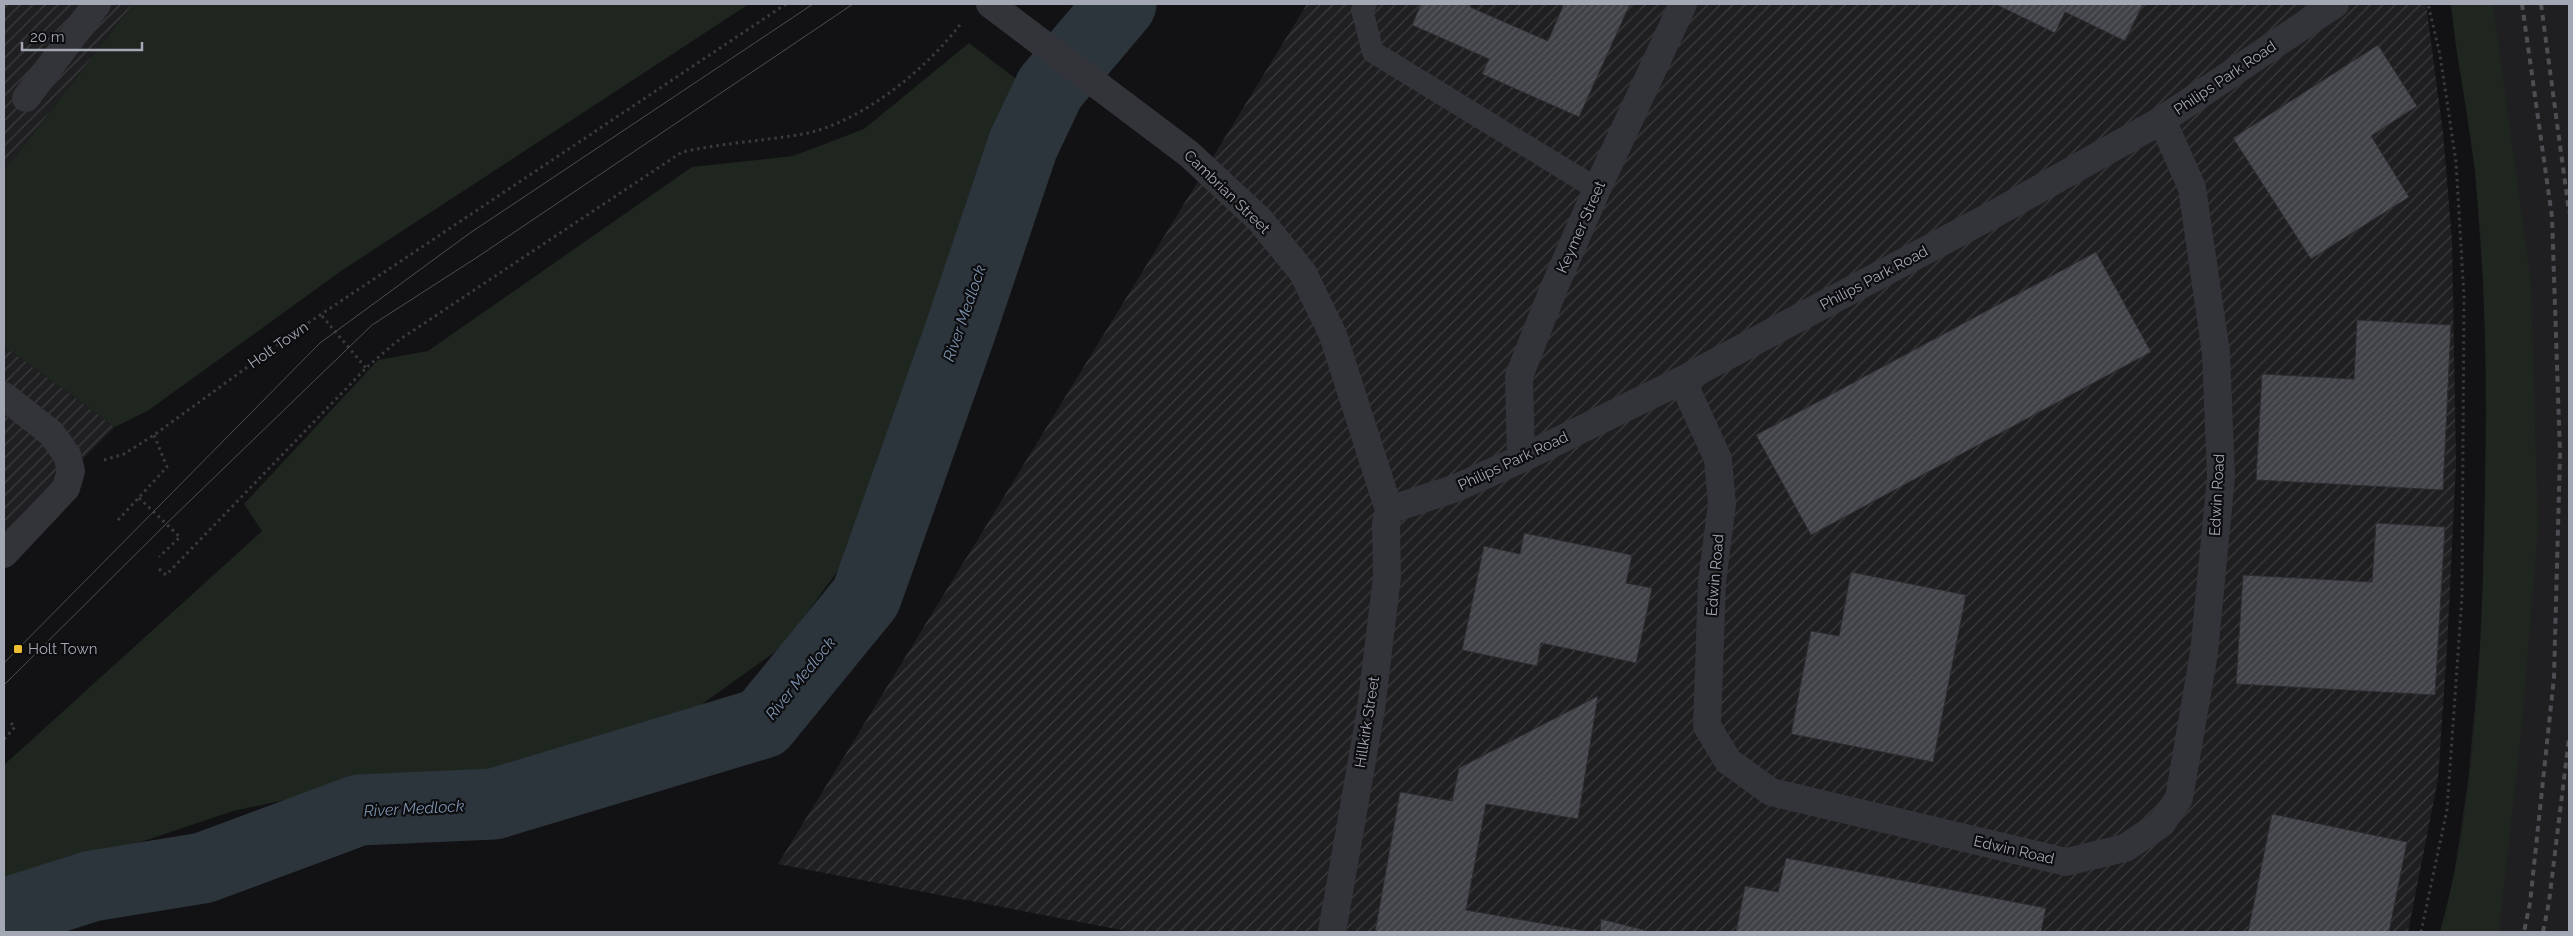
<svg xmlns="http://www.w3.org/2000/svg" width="2573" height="936" viewBox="0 0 2573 936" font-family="Raleway,sans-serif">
<defs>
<pattern id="industrial-furrows" width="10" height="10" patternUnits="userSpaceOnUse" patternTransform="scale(1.25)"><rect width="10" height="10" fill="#1f1e21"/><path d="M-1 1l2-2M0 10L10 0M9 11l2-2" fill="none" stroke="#3d3c3f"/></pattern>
<pattern id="building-hatch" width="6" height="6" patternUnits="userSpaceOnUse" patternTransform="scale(1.25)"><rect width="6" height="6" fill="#414247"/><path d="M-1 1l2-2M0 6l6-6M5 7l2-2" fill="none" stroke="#595a5f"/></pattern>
</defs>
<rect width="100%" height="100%" fill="#121214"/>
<path fill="#1f1e21" d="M2451,4H2569V932H2440L2451,895L2468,781L2482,626L2487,389L2483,280L2475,171Z"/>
<path fill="url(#industrial-furrows)" d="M4,4H133L4,171Z
M1307,4H2426L2443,133L2452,240L2456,463L2447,648L2438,779L2408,932H1132L778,864Z
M4,346L115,427L4,537Z"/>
<path fill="#1f2620" d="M133,4H749L341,271L149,410L115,427L4,346V171Z
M2451,4H2493L2531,282L2538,527L2522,726L2499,932H2440C2474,812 2480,671 2484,546C2487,421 2488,296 2475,171C2469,115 2456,60 2451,4Z
M969,43L1020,82L980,171L858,543L782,647L691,712L609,740L467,774L374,781L233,811L132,845L4,880V765L262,531L244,504L378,360L428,351L692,167L793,156L864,129Z"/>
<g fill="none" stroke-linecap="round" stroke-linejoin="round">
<path stroke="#2c343c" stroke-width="71" d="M4,914L92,886L203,868L359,810L494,804L763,723L866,597L960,332L1023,145L1050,88L1121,4"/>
</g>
<path fill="url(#building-hatch)" stroke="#2d2c30" d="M1421,4H1471L1470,7L1548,41L1563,6L1559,4H1630L1579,117L1482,74L1489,59L1412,25Z
M1995,4H2143L2125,41L2065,12L2055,33Z
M2378,45L2417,106L2371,136L2409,197L2311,259L2233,138Z
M2096,252L2151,352L1811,535L1756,435Z
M2357,320L2451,325L2443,490L2256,480L2262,374L2354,379Z
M2376,523L2445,527L2435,695L2236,684L2243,575L2372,582Z
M1524,533L1632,555L1626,583L1652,588L1636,663L1541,643L1537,666L1462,650L1484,546L1520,554Z
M1851,572L1966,595L1933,762L1791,734L1811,631L1839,636Z
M1598,696L1578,819L1486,804L1466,910L1592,932H1375L1400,792L1452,801L1459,768Z
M2272,814L2407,842L2389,932H2248Z
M1786,858L2046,908L2041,932H1736L1745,886L1778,892Z
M1601,919L1644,930V932H1600Z"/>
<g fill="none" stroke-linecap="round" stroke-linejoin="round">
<path stroke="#393b40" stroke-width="3" stroke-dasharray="2.5 4" stroke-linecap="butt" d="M322,316L366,368
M104,460L124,454L154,435L305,325L786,4
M139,498L180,537L159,557
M118,520L167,467L154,435
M159,569L166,575L366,368L396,342L682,152C722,143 763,141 803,134C861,123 927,69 962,22
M4,739L15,727L8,720
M2421,932L2447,810L2462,597L2464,297L2456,162L2440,55L2428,4"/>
<path stroke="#333439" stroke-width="22" d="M1366,4L1362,10L1373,52L1597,189"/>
<path stroke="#333439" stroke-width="28" d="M26,98L97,4
M1682,380L1718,459L1722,504L1712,582L1707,726L1728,761L1771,792L2066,862L2125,848L2161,824L2179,798L2204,653L2221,477L2216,353L2192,188L2162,120
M4,396L51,433L67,455L71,471L66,488L4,554
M1521,459L1519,376L1554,288L1597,189L1683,4
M1389,510L1456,488L1521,459L1682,380L1996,213L2162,120L2335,4"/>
<path stroke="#333439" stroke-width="28" d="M990,4L1189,154L1260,220L1303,273L1333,335L1389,510L1386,524L1387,577L1371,709L1332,932"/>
<path stroke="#4c4e54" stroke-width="1" d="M4,663L320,343L470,233L813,4
M4,685L166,524L372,325L479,256L853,4"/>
<path stroke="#4c4e54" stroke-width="4" stroke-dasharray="6 5" stroke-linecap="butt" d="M2522,4L2552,217L2560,454L2554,677L2530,903L2524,932
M2541,4L2569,212
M2543,932L2549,902L2569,738"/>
</g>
<rect fill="#ecbf32" stroke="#0d0d0f" stroke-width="2" x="13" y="644" width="10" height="10" rx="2.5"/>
<g text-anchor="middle" stroke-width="4.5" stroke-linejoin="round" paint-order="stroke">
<g font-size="15" fill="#a4a7b4" stroke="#0d0d0f">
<text transform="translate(2225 78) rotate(-34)" y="5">Philips Park Road</text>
<text transform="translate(1227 192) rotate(44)" y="5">Cambrian Street</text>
<text transform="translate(1581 227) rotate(-66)" y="5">Keymer Street</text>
<text transform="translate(1874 278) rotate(-28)" y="5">Philips Park Road</text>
<text transform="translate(278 345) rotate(-35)" y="5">Holt Town</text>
<text transform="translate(1513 461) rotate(-25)" y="5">Philips Park Road</text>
<text transform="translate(2217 495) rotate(-87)" y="5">Edwin Road</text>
<text transform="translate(1715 575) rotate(-85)" y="5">Edwin Road</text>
<text transform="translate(1367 722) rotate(-81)" y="5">Hillkirk Street</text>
<text transform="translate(2014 850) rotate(13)" y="5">Edwin Road</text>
</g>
<g font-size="15" fill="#a4a7b4" stroke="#0d0d0f" text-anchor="start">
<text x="28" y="654">Holt Town</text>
</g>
<g font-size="16" font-style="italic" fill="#7b92af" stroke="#0d0d0f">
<text transform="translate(964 313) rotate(-71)" y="6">River Medlock</text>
<text transform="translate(800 678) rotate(-51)" y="6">River Medlock</text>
<text transform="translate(414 808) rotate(-3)" y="6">River Medlock</text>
</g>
</g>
<rect width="2573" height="936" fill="none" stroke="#a4a7b4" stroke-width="10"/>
<path d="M22 42v8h120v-8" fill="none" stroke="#a4a7b4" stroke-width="2.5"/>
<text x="30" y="42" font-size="15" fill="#a4a7b4" stroke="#0d0d0f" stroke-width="4" paint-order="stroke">20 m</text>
</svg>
